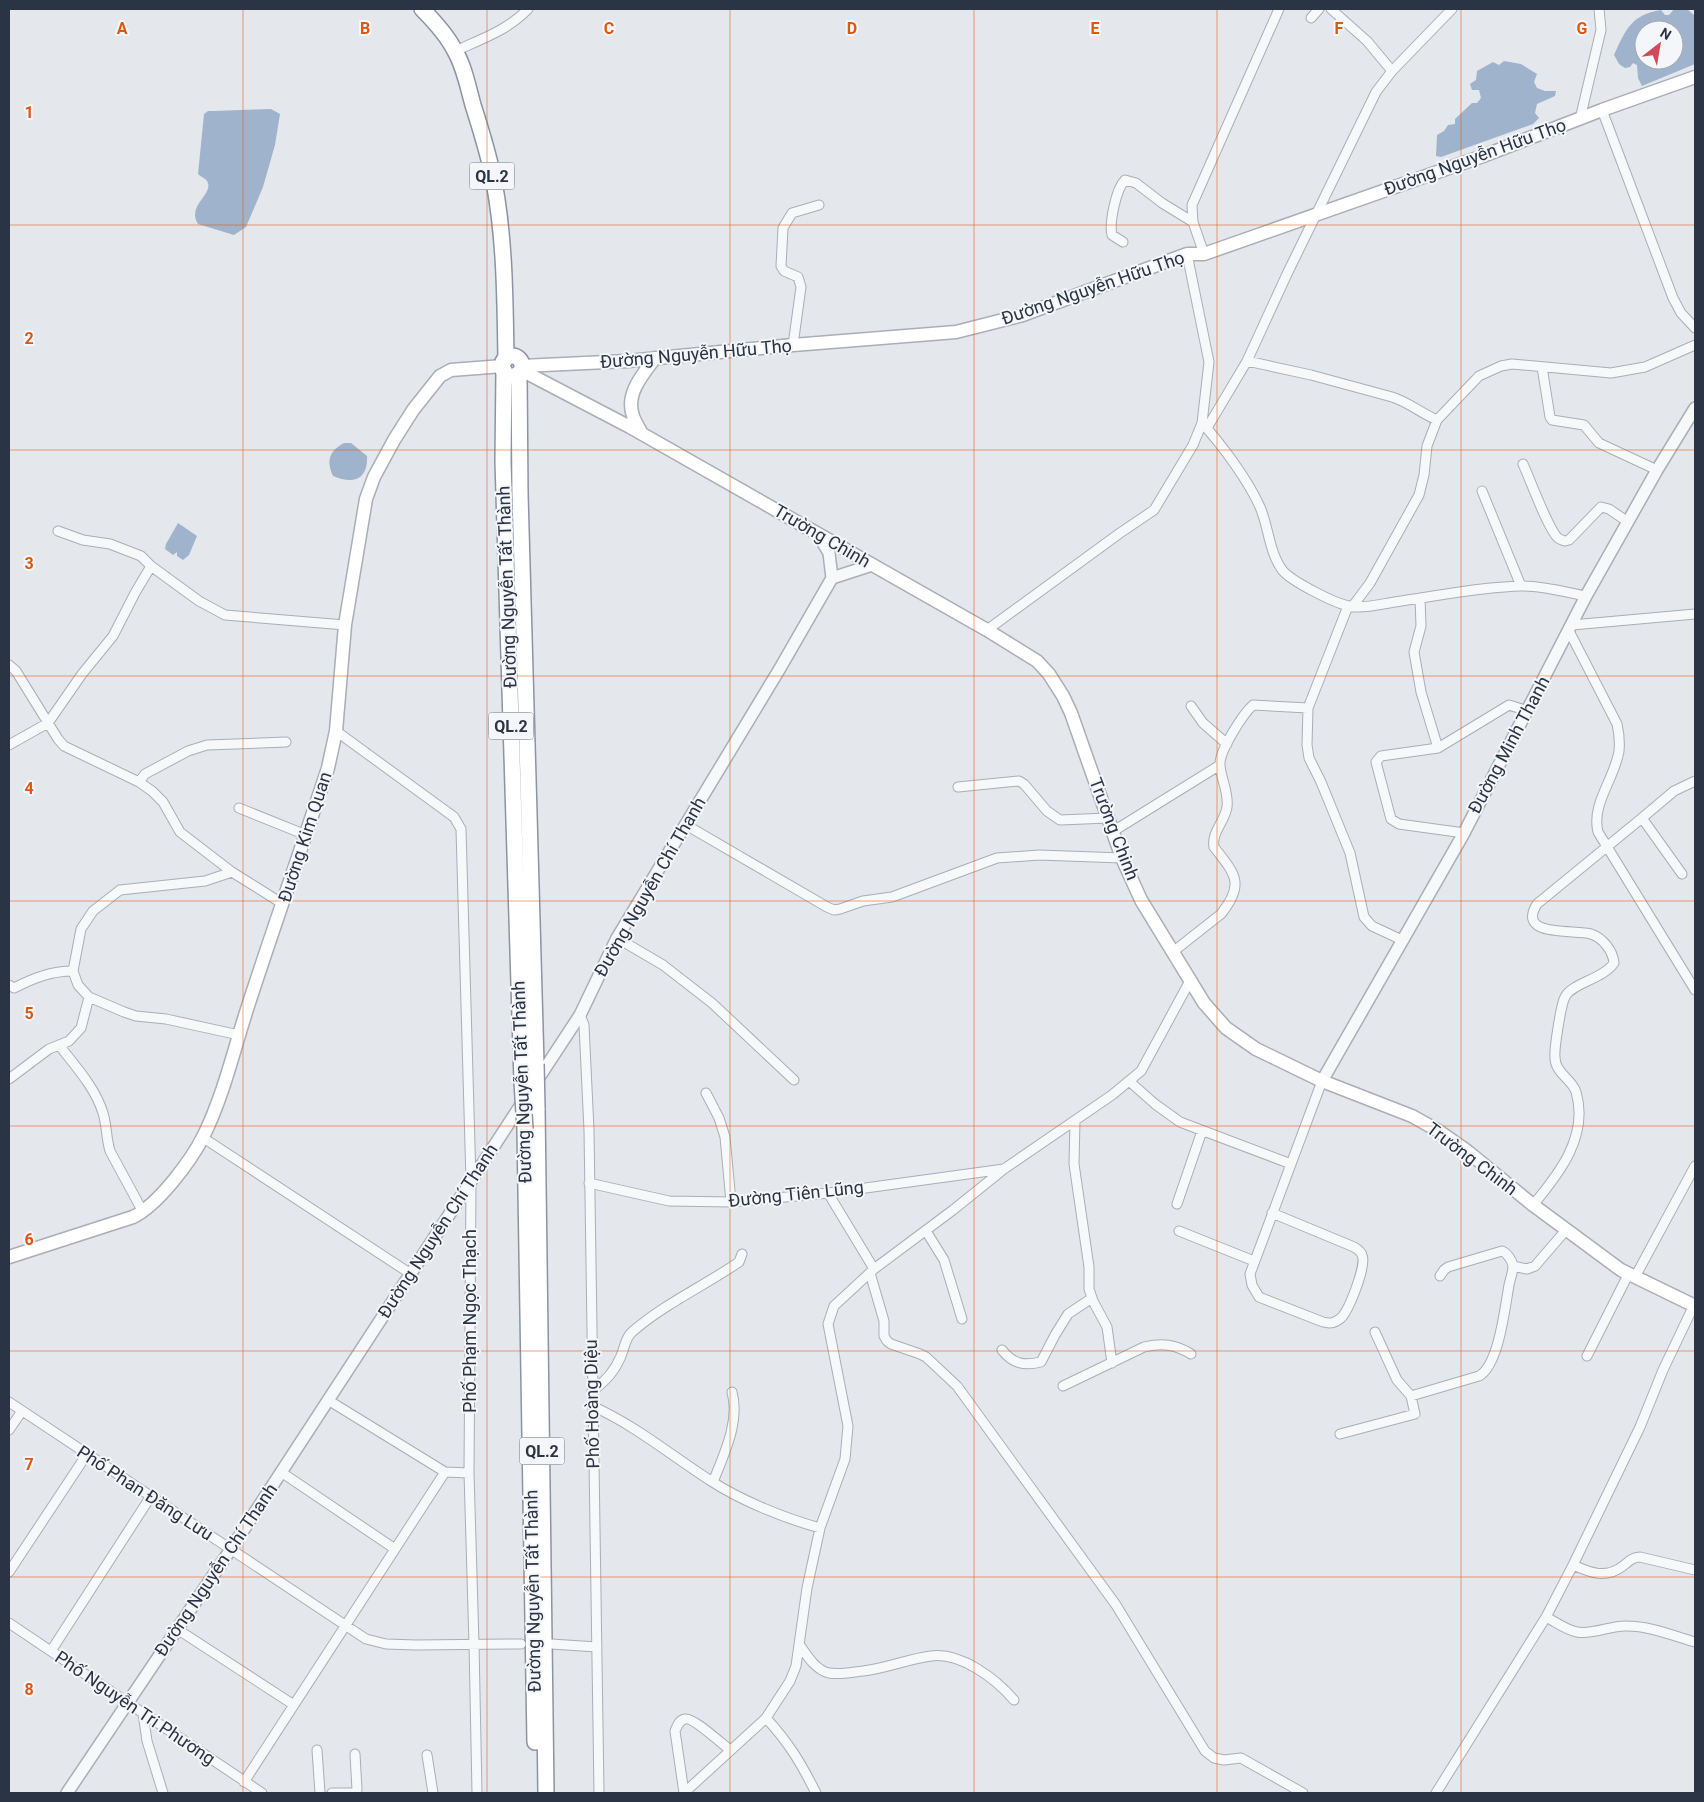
<svg xmlns="http://www.w3.org/2000/svg" width="1704" height="1802" viewBox="0 0 1704 1802" font-family="Roboto,sans-serif">
<rect width="100%" height="100%" fill="#e4e7ec"/>
<path fill="#9fb4cc" fill-rule="evenodd" d="M1674,9H1687L1695,16V64L1642,86L1638,78L1637,65L1633,63L1630,67L1625,68L1619,64L1614,55C1626,29 1631,15 1661,10L1665,15H1669ZM1644,30H1674V60H1644Z
M1504,61L1521,64L1537,74L1534,82L1537,88L1545,91H1556L1555,96L1537,104L1535,113L1539,118L1533,124L1441,157L1436,156L1437,135L1444,131L1448,125L1455,124V119L1472,103H1477L1481,98L1479,90H1472L1470,84L1476,80L1477,71L1493,62L1499,65Z
M271,109L280,114L275,145L263,187L246,227L234,235L198,224C186,205 215,194 207,181C205,178 201,177 198,174L204,114L208,111H213Z
M344,443H351L367,456C368,481 352,484 333,476C326,461 329,451 344,443Z
M178,523L197,536L189,555L183,560L177,556V552L173,555L165,549L166,544Z"/>
<g fill="none" stroke-linecap="round" stroke-linejoin="round">
<g stroke="#a9aeb7" stroke-width="11">
<path id="minor" d="M1331,9L1367,41L1392,71
M1311,18L1319,9
M455,51C482,39 508,30 528,9
M1602,110L1673,298L1681,313L1695,328
M1580,119L1601,30L1599,9
M1123,242L1112,235C1109,223 1116,189 1125,180L1136,183L1162,203L1193,222
M1204,254L1193,222L1192,205L1279,9
M793,345L801,287L798,277L784,271L781,266L783,228L792,213L819,205
M1247,361L1287,274L1376,92L1392,71L1452,9
M1542,367L1550,417L1552,420L1584,425L1599,443L1657,470
M1202,423C1222,445 1248,480 1260,507C1269,528 1269,553 1283,571C1293,582 1334,603 1349,606C1363,609 1381,604 1395,602C1437,596 1480,587 1522,586C1544,586 1565,592 1586,596
M1207,428L1247,361L1311,375L1392,397C1408,402 1421,413 1437,420
M1523,464C1530,479 1548,529 1558,538C1561,540 1562,540 1565,541L1569,540L1601,507L1609,509L1628,522
M1482,491L1521,586
M58,531L83,540L110,544L141,556L151,566L199,601L225,615L345,625
M1420,598L1421,626L1414,652L1421,692L1438,748
M1348,606L1308,708L1307,745L1309,758L1321,782L1350,853L1364,917L1372,926L1402,940
M1352,607L1370,583L1419,495L1424,475L1427,446L1437,420L1479,376L1501,366L1512,364L1611,373L1645,367L1695,345
M1572,625L1695,614
M987,630L1120,533L1154,510L1193,445L1202,423L1209,362L1187,254
M1569,631L1617,724C1619,733 1620,741 1619,751C1615,778 1591,804 1598,832L1695,990
M9,665L16,671L58,739L64,746L139,782L152,791L163,802L180,832L232,872L283,904
M1191,706L1203,723L1227,744
M336,731L454,817L461,829L471,1181L469,1473L474,1644L477,1793
M9,745L48,723L82,674L113,636L135,593L151,566
M139,782L145,774L188,751L207,745L286,742
M958,787L1019,781L1024,784L1047,811L1060,820L1108,818
M239,808L306,835
M1642,818L1674,791L1695,781
M686,825L827,907L834,910L840,909L863,901L892,897L997,858L1039,855L1122,858
M1112,832L1220,765
M1464,833L1399,824L1391,819L1376,762L1381,756L1438,748L1509,705L1528,711
M232,872L205,881L120,890L93,911L81,929L73,971L78,985L89,997L124,1012L136,1016L166,1019L239,1035
M617,938L663,965L712,1003L794,1080
M1174,951L1221,914C1246,883 1234,873 1214,847C1211,833 1225,821 1227,807C1229,792 1221,780 1220,765C1219,751 1243,714 1253,705L1308,708
M9,985L14,988C34,978 51,971 73,971
M580,1015L584,1025L589,1130L599,1793
M59,1045C75,1066 95,1087 103,1113C107,1126 106,1138 110,1151L143,1212
M9,1079L49,1049L69,1041L81,1028L89,997
M1129,1081L1155,1104L1180,1122L1291,1164
M706,1093L719,1118L725,1137L731,1202
M1075,1121L1074,1164L1089,1267V1289L1093,1301L1107,1327L1112,1363
M202,1137L411,1274
M589,1183L669,1201L731,1202L829,1193L1004,1169
M828,1193L874,1269
M1177,1204L1202,1131
M1533,1205C1559,1174 1589,1136 1576,1092C1573,1082 1563,1077 1558,1068C1556,1065 1555,1061 1555,1057C1554,1049 1561,1004 1565,997C1572,983 1603,979 1614,963C1613,951 1603,938 1591,934C1575,929 1516,938 1537,904L1642,818L1682,874
M1272,1213L1354,1247C1357,1249 1361,1251 1362,1255C1367,1265 1349,1310 1341,1318C1335,1323 1331,1324 1323,1322L1259,1297L1252,1285L1250,1274L1322,1081
M926,1231L944,1260L962,1319
M1179,1231L1254,1261
M1513,1266L1527,1269L1535,1266L1566,1230
M870,1273L884,1321V1336L887,1341L891,1344L920,1354L926,1357L957,1386L1116,1605L1205,1751L1214,1758L1224,1760L1241,1758L1303,1793
M1635,1277L1695,1166
M1002,1350C1013,1364 1024,1366 1041,1362L1055,1335L1068,1314L1092,1298
M1587,1356L1629,1273
M1063,1386L1144,1347C1162,1343 1175,1344 1191,1354
M592,1391C605,1382 615,1371 621,1356C625,1347 625,1338 632,1332C664,1304 704,1286 739,1262L742,1254
M1411,1396L1479,1376C1499,1365 1505,1307 1509,1285C1510,1280 1513,1272 1513,1266C1512,1260 1507,1253 1502,1251L1448,1267L1444,1270L1440,1276
M328,1400L445,1472L469,1473
M9,1402L366,1639L386,1644L416,1645L521,1644
M592,1406C635,1425 672,1456 711,1481C742,1501 784,1518 820,1528
M9,1430L22,1411
M1340,1434L1415,1414L1411,1396L1397,1380L1375,1332
M281,1472L395,1549
M713,1482C724,1454 740,1422 732,1392
M1573,1565C1591,1573 1606,1579 1623,1566C1629,1561 1633,1557 1640,1557L1695,1570
M9,1572L87,1454
M1546,1617C1556,1622 1566,1630 1577,1632C1594,1635 1611,1625 1627,1626C1650,1626 1674,1636 1695,1642
M9,1623L262,1793
M177,1629L294,1705
M551,1644L597,1647
M799,1644C806,1654 815,1670 829,1673C839,1675 853,1672 863,1671C887,1668 908,1659 931,1656C961,1652 996,1679 1014,1700
M51,1651L151,1496
M143,1713L147,1741L163,1793
M766,1718C789,1743 801,1763 816,1793
M317,1750L320,1793
M427,1755L433,1793
M244,1782L445,1472
M332,1793H354L357,1790L355,1754
M684,1793L766,1718L790,1681L796,1666L807,1588L820,1528L845,1459L848,1426L828,1324L834,1306L874,1269L953,1210L1004,1169L1112,1095L1141,1071L1191,979
M684,1793L675,1731C677,1726 679,1720 685,1719C693,1717 722,1744 730,1750
M1436,1793L1546,1617L1573,1565L1640,1427L1663,1370L1694,1305"/>
</g>
<g stroke="#a9aeb7" stroke-width="14">
<path id="tertiary" d="M817,533L829,553L832,578
M1322,1081L1464,833L1586,596L1657,470L1695,408
M536,1082L580,1015L617,938L779,670L832,578L872,565
M67,1793L231,1549L524,1100"/>
</g>
<g stroke="#a9aeb7" stroke-width="15">
<path id="secondary" d="M522,366L628,361L793,345L956,332L1023,315L1187,254H1204L1483,156L1602,110L1695,77
M521,370L630,427L987,630L1037,661L1049,674L1063,696L1071,713L1122,858L1141,900L1204,1003L1226,1028L1256,1049L1322,1081L1412,1116L1437,1130L1467,1151L1533,1205L1621,1270L1695,1306
M642,434C639,428 635,422 633,416C625,394 643,374 655,358
M9,1257L133,1217C158,1205 191,1161 204,1135C224,1094 234,1049 248,1006C274,926 302,847 328,768L336,731L345,625L366,499L374,477L394,440L413,410L440,376L451,370L503,366"/>
</g>
<g stroke="#8b94a3" stroke-width="18">
<path id="trunk" d="M422,9C434,21 447,35 455,51C464,66 468,87 473,105C481,130 489,155 494,182C505,240 505,301 506,359
M502 366a10 10 0 1 1 20 0a10 10 0 1 1-20 0Z
M504,370L503,461L522,1082
M519,373L520,494L536,1064
M537,1108L546,1793
M525,1129L535,1742"/>
</g>
<use href="#minor" stroke="#f7f8fa" stroke-width="9"/>
<use href="#tertiary" stroke="#f7f8fa" stroke-width="11"/>
<use href="#secondary" stroke="#fff" stroke-width="12"/>
<use href="#trunk" stroke="#fff" stroke-width="15"/>
<g stroke="#8b94a3" stroke-width="18" stroke-linecap="butt">
<path id="trunk-bridge" d="M536,1064L537,1108
M522,1082L525,1129"/>
</g>
<use href="#trunk-bridge" stroke="#fff" stroke-width="15"/>
</g>
<path fill="none" stroke="#df570f" stroke-width="1" stroke-opacity="0.55" d="M243,9V1793M487,9V1793M730,9V1793M974,9V1793M1217,9V1793M1461,9V1793M9,225H1695M9,450H1695M9,676H1695M9,901H1695M9,1126H1695M9,1351H1695M9,1577H1695"/>
<g text-anchor="middle" stroke-width="4" stroke-linejoin="round" paint-order="stroke">
<g fill="#f4f6f9" stroke="#676e7b" stroke-width="1">
<rect x="469.5" y="162.5" width="45" height="27" rx="4"/>
<rect x="488.5" y="712.5" width="45" height="27" rx="4"/>
<rect x="519.5" y="1437.5" width="45" height="27" rx="4"/>
</g>
<g font-size="16" font-weight="bold" fill="#2b3445">
<text x="492" y="182">QL.2</text>
<text x="511" y="732">QL.2</text>
<text x="542" y="1457">QL.2</text>
</g>
<g font-size="18" fill="#2b3445" stroke="#f4f6f9">
<text transform="translate(1475 157) rotate(-20)" y="6">Đường Nguyễn Hữu Thọ</text>
<text transform="translate(1093 288) rotate(-19)" y="6">Đường Nguyễn Hữu Thọ</text>
<text transform="translate(696 354) rotate(-5)" y="6">Đường Nguyễn Hữu Thọ</text>
<text transform="translate(822 536) rotate(30)" y="6">Trường Chinh</text>
<text transform="translate(507 587) rotate(-92)" y="6">Đường Nguyễn Tất Thành</text>
<text transform="translate(1509 745) rotate(-62)" y="6">Đường Minh Thanh</text>
<text transform="translate(1114 829) rotate(69)" y="6">Trường Chinh</text>
<text transform="translate(305 837) rotate(-72)" y="6">Đường Kim Quan</text>
<text transform="translate(650 887) rotate(-60)" y="6">Đường Nguyễn Chí Thanh</text>
<text transform="translate(522 1082) rotate(-92)" y="6">Đường Nguyễn Tất Thành</text>
<text transform="translate(1472 1159) rotate(37)" y="6">Trường Chinh</text>
<text transform="translate(796 1194) rotate(-6)" y="6">Đường Tiên Lũng</text>
<text transform="translate(438 1231) rotate(-57)" y="6">Đường Nguyễn Chí Thanh</text>
<text transform="translate(470 1321) rotate(-90)" y="6">Phố Phạm Ngọc Thạch</text>
<text transform="translate(592 1404) rotate(-91)" y="6">Phố Hoàng Diệu</text>
<text transform="translate(145 1493) rotate(33)" y="6">Phố Phan Đăng Lưu</text>
<text transform="translate(216 1570) rotate(-56)" y="6">Đường Nguyễn Chí Thanh</text>
<text transform="translate(533 1591) rotate(-91)" y="6">Đường Nguyễn Tất Thành</text>
<text transform="translate(135 1708) rotate(34)" y="6">Phố Nguyễn Tri Phương</text>
</g>
</g>
<g font-size="16" text-anchor="middle" font-weight="bold" fill="#df570f" stroke="#f4f6f9" stroke-width="4" stroke-linejoin="round" paint-order="stroke">
<text x="122" y="34">A</text>
<text x="365" y="34">B</text>
<text x="609" y="34">C</text>
<text x="852" y="34">D</text>
<text x="1095" y="34">E</text>
<text x="1339" y="34">F</text>
<text x="1582" y="34">G</text>
<text x="29" y="118">1</text>
<text x="29" y="344">2</text>
<text x="29" y="569">3</text>
<text x="29" y="794">4</text>
<text x="29" y="1019">5</text>
<text x="29" y="1245">6</text>
<text x="29" y="1470">7</text>
<text x="29" y="1695">8</text>
</g>
<rect width="1704" height="1802" fill="none" stroke="#2b3445" stroke-width="20"/>
<g transform="translate(1659 45) rotate(31)"><circle r="24" fill="#f4f6f9" stroke="#a4a8b1"/>
<path d="M0-4L9 19L0 12L-9 19Z" fill="#d1495b"/>
<text y="-8" font-size="14" font-weight="bold" text-anchor="middle" fill="#2b3445">N</text>
</g>
</svg>
